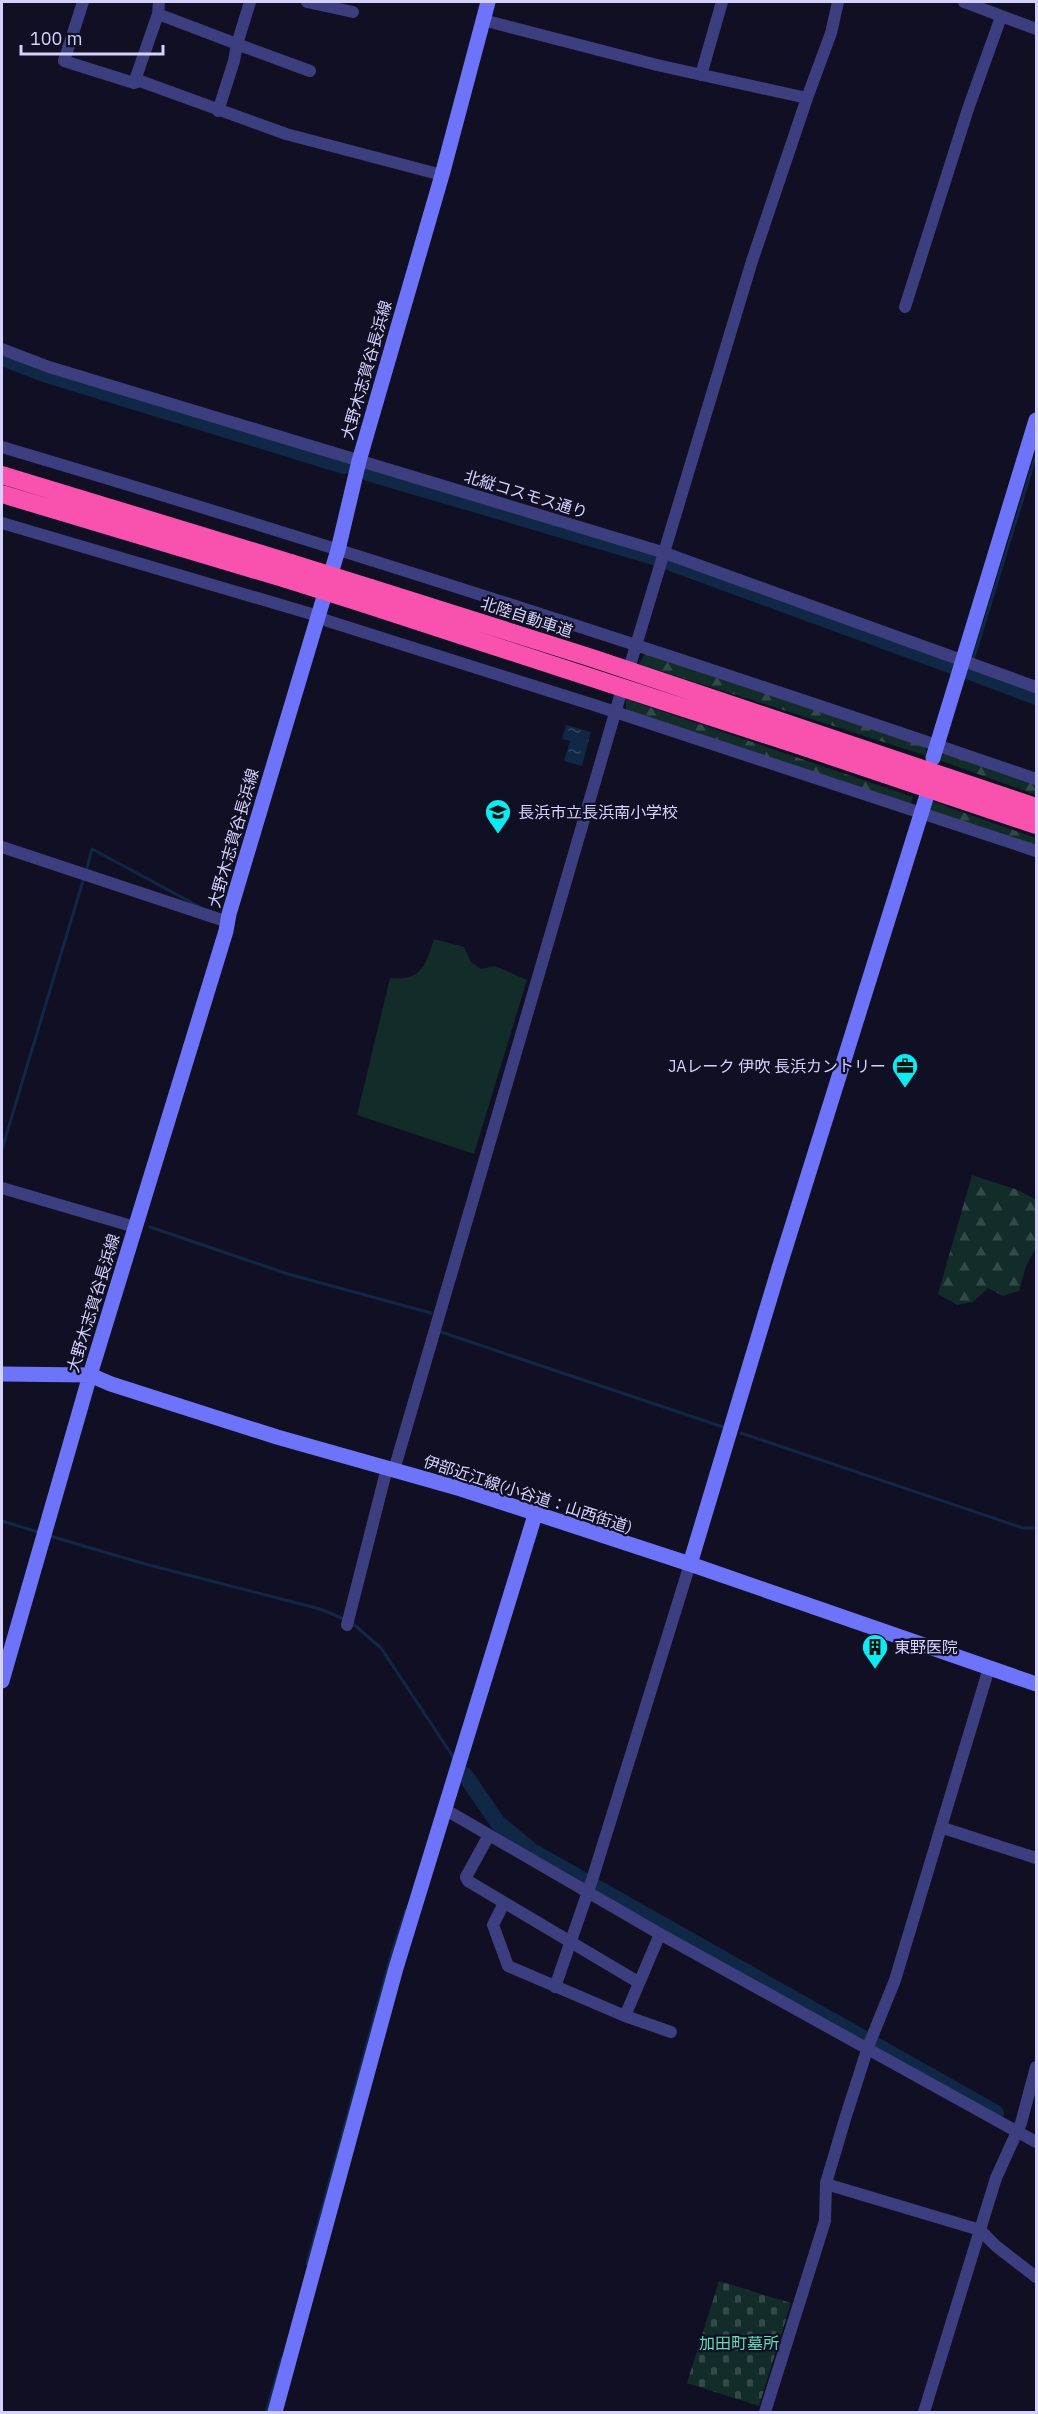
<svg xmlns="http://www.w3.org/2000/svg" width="1038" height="2414" viewBox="0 0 1038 2414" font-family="'IBM Plex Sans','Noto Sans JP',sans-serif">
<defs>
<pattern id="forest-firs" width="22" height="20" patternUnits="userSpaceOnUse" patternTransform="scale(1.5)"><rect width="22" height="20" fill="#122c29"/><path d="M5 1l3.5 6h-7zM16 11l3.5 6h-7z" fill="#344a49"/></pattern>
<pattern id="cemetery-stones" width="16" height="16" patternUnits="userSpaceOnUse" patternTransform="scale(1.5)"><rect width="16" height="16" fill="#122c29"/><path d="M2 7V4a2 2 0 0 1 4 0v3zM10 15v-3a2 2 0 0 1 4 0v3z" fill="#344a49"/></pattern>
<pattern id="water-ripples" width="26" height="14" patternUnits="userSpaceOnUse" patternTransform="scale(1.5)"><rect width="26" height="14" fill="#102846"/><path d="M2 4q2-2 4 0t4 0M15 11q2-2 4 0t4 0" fill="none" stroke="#324662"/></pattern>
</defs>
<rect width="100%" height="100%" fill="#110f23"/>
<path fill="url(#forest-firs)" d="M646,652L924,744L927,756L639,664Z
M626,699L913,797L910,806L626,713Z
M948,753L1036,784V795L939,760L942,755Z
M928,800L1036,838V853L928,810Z
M972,1175L1018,1190L1036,1200V1248L1026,1266L1019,1291L1003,1296L988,1288L973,1302L957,1305L938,1294Z"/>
<path fill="url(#cemetery-stones)" d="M719,2281L791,2303L759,2406L687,2383Z"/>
<path fill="#122c29" d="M434,939L464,947L471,962L481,969L495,966L527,980L474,1154L357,1115L390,978C422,981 425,966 434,939Z"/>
<path fill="url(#water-ripples)" d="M566,725L591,732L582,766L564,761L570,741L562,739Z"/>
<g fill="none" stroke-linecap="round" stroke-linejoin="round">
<path stroke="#102846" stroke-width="3" d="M973,660L1036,455
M87,868L92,849L200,907
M2,1149L83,881
M150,1227L288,1274L431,1313
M441,1332L726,1428
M741,1433L1023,1528H1036
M2,1521L38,1532
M50,1536L145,1564L320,1609L344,1619
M352,1623L381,1648L454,1758
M307,2264L392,1952L406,1910
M266,2412L282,2358"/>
<path stroke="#102846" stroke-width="16" d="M2,358L44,374L344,466
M368,473L657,558L955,667
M965,670L1036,697
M465,1775L498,1823L532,1851L996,2113"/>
<path stroke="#3c3e80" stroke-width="12" d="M83,2L64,61L134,83L140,81L286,134L442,175
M307,2L353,12
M964,2L1036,29
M158,14L237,44L250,2
M483,20L657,65L807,98
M701,75L722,2
M134,83L158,14L159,2
M218,111L234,61L237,44L310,71
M905,307L968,109L1001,17
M2,349L49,367L662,552L1036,687
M2,447C349,550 694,662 1036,779
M2,523L315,615L328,621L594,705L1036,851
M631,662L752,261L807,98L831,33L838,2
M2,847L228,922
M2,1188L135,1227
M394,1470L620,696
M347,1625L387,1468
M446,1810L660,1934L1036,2142
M943,1828L1036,1858
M489,1835L466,1877L468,1881L638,1982
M504,1903L493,1925L508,1966L625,2016L671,2032
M555,1987L592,1880L690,1564
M625,2016L660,1934
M826,2184L980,2230
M980,2230L996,2246L1036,2277
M765,2412L825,2221L826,2183L845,2119L868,2047L895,1980L989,1668
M924,2412L996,2178L1021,2123L1036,2067"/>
<path stroke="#6d74f9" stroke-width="15" d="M933,758L1036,420
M2,1374L90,1375L111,1384L277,1437L461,1489L690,1564L1036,1684
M690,1564L779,1268L927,795
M2,1681L90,1375L226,931L229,914L338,550L359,461L442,175L488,2
M275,2412L396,1968L535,1515"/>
<path stroke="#f852ae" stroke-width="18" d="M2,475L291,563
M2,494L286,579
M371,588L592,658L1036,807
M365,604L801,746L1036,825"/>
<path stroke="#f852ae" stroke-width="18" d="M291,563L371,588
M286,579L365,604"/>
</g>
<defs>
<g id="school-pin" transform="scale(1.35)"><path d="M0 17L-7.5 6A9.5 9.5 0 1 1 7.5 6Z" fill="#09ecf2" stroke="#110f23"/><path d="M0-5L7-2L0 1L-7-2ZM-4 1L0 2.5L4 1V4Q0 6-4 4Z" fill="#111"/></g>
<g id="office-pin" transform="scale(1.35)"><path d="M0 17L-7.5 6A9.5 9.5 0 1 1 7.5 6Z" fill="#09ecf2" stroke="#110f23"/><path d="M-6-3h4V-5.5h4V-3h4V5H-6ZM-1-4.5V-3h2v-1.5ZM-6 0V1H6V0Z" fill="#111"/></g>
<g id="building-pin" transform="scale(1.35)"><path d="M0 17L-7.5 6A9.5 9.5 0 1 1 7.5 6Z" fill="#09ecf2" stroke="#110f23"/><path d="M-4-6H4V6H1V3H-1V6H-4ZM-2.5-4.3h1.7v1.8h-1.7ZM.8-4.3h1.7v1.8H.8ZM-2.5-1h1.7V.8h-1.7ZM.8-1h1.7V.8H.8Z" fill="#111"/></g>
</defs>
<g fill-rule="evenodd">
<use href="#school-pin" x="498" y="812"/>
<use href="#office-pin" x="905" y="1066"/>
<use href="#building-pin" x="875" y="1647"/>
</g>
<g text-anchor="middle" stroke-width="4.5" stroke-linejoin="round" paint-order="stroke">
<g font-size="16" fill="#d4d2fd" stroke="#110f23">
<text transform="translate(366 370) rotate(-74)" y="6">大野木志賀谷長浜線</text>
<text transform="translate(526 494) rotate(17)" y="6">北縦コスモス通り</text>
<text transform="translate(527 617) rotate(18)" y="6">北陸自動車道</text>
<text transform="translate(233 838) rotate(-74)" y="6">大野木志賀谷長浜線</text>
<text transform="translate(93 1303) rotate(-73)" y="6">大野木志賀谷長浜線</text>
<text transform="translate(528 1494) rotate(18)" y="6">伊部近江線(小谷道：山西街道)</text>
</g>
<g font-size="16" fill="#d4d2fd" stroke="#110f23" text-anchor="start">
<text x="518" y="818">長浜市立長浜南小学校</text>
<text x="886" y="1072" text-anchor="end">JAレーク 伊吹 長浜カントリー</text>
<text x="894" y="1653">東野医院</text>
</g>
<g font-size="16" fill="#61dbb3" stroke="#110f23">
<text x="739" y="2349">加田町墓所</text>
</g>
</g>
<rect width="1038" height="2414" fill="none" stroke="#d4d2fd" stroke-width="6"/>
<path d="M21 45v9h142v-9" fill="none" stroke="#d4d2fd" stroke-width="3"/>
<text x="30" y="45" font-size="18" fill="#d4d2fd" stroke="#110f23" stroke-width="4.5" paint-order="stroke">100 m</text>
</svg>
